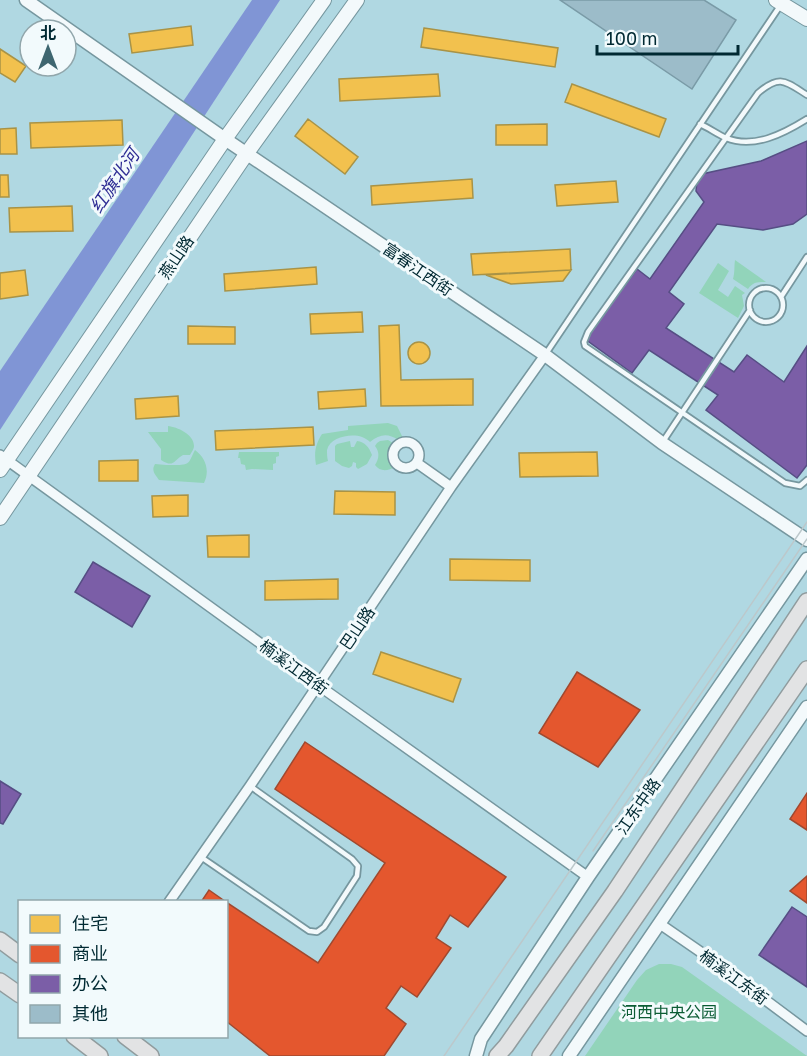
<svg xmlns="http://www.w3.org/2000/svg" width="807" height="1056" viewBox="0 0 807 1056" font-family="'Golos Text','Noto Sans SC',sans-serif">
<rect width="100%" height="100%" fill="#b0d8e2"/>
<path fill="#92d4ba" d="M735,260L766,282C757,282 753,282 748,289L733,279C735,272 734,267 735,260Z
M718,263L729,271L718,290L728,297L735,286L745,293L742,295L744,306L738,318L699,293Z
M388,423L397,426L403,438L398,440C388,433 380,434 370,442C368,440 365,438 362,437C351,433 330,437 327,450C327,454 327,457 328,461L316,465C314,453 315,445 322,434L348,430V426Z
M168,426C177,427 194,434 194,446C194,449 191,453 190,455H183C173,461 174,468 161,460V449L148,432H168Z
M388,440L393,443L391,446L388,457L395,467C388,471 380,472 375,465C379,459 380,452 375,446L377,443L380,441Z
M350,441L351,447H354L357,441C365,442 369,447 372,455L367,464L358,469L356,467V463L353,462L352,466L349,468L342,466L335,461V446L337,444Z
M195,450C206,458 210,471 204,483L159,480C155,474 151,471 155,464C163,465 169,465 177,465C191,465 189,461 195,450Z
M239,452H279V456L276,457V463L273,464V470L252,469L246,470L245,465L241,464L240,458H238Z
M659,964H671L682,967L807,1056H585L637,980L646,970Z"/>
<path fill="#8095d5" d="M252,0H280L0,430V371Z"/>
<path fill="#f2c14e" stroke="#a99346" stroke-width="1.5" d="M191,26L193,45L132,53L129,34Z
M424,28L558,48L555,67L421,47Z
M0,49L26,66L15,82L0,73Z
M438,74L440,96L340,101L339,79Z
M572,84L666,119L659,137L565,102Z
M308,119L358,157L345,174L295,136Z
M122,120L123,145L31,148L30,123Z
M547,124V145H496V125Z
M16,128L17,154H0V129Z
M0,175H8L9,197H0Z
M472,179L473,198L372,205L371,186Z
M616,181L618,202L557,206L555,185Z
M72,206L73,231L10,232L9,208Z
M570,249L571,270L473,275L471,254Z
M316,267L317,284L225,291L224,274Z
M25,270L28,295L0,299V273Z
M571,270L563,281L511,284L486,275Z
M362,312L363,332L311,334L310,314Z
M399,325L401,380L473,379V405L381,406L379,326Z
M188,326L235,327V344H188Z
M408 353a11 11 0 1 1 22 0a11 11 0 1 1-22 0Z
M365,389L366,406L319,409L318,392Z
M178,396L179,416L136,419L135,399Z
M313,427L314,445L216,450L215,431Z
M597,452L598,476L520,477L519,453Z
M138,460V481H99V461Z
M335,491L395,492V515L334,514Z
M188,495V516L153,517L152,496Z
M249,535V557H208L207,536Z
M450,559L530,560V581L450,580Z
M338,579V599L265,600V581Z
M381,652L461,679L453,702L373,674Z"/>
<path fill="#e4572e" stroke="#a0492f" stroke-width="1.5" d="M577,672L640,710L598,767L539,733Z
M305,742L506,877L468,927L450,915L436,938L451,948L417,997L401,986L386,1008L406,1024L384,1056H270L226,1021V902L318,963L385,863L275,789Z
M807,793V830L790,819Z
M807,876V903L790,891Z
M209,890L226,902H201Z"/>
<path fill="#7b5ea7" stroke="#564e84" stroke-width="1.5" d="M807,141V214L793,224L763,230L717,224L669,292L684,304L666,328L734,372L747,355L784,382L807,346V465L797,478L706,410L718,395L649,350L632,373L585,339L637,269L650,279L704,202L696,191L697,181L702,174L761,161Z
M93,562L150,596L132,627L75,592Z
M0,781L21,794L3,824L0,823Z
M792,907L807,917V987L759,955Z"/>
<path fill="#9cbcc9" stroke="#7a9ba7" stroke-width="1.5" d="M560,0H704L736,20L692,89Z"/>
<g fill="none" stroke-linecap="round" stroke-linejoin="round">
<g stroke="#76979f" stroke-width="8">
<path id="service" d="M807,95C785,81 780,74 758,93L588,332L584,342L585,346L785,483L800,486L807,480
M700,124C709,128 717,134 726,138C754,149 783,134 807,119
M749 305a17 17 0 1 1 34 0a17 17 0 1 1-34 0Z
M781,297L807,257
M545,355L780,6
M662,443L750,310
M201,857L309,931L317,932L324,927L357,876L358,866L352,859L250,786"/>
</g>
<g stroke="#76979f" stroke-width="12">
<path id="minor" d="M393 455a13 13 0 1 1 26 0a13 13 0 1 1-26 0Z
M0,455L318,685L588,877
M417,463L451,487
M169,902L250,786L451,487L545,355
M660,924L705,955L807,1031"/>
</g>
<g stroke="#76979f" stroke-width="15">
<path id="tertiary" d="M26,0L225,139L545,355L662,443L807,540
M476,1056L481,1039L588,877L807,559
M569,1056L807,707"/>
</g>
<g stroke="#76979f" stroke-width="16">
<path id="secondary" d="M776,0L807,19
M0,470L225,139L324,0
M0,518L247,153L357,0"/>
</g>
<g stroke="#909c9e" stroke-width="18">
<path id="primary" d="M0,940L20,955
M0,981L20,995
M74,1036L100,1056
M125,1036L151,1056
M497,1056L506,1046L615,891L807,601
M540,1056L807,669"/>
</g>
<use href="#service" stroke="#f3f9fb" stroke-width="4.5"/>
<use href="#minor" stroke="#f3f9fb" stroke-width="9"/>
<use href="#tertiary" stroke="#f3f9fb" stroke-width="12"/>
<use href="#secondary" stroke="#f3f9fb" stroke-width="14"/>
<use href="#primary" stroke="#e2e3e4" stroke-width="15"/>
<path stroke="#bcc8cb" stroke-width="1.5" d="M593,851L807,539
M444,1056L807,522"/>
</g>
<g text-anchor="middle" stroke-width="6" stroke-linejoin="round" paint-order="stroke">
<g font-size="16" fill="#002932" stroke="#f2fafc">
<text transform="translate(176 257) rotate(-56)" y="6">燕山路</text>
<text transform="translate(418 269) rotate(34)" y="6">富春江西街</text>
<text transform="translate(357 628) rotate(-56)" y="6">巴山路</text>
<text transform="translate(294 667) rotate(36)" y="6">楠溪江西街</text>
<text transform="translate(638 806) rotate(-55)" y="6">江东中路</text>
<text transform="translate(734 977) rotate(36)" y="6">楠溪江东街</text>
</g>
<g font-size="16" fill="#0b5c34" stroke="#f2fafc">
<text x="669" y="1018">河西中央公园</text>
</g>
<g font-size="18" font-style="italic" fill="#2e2d94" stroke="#f2fafc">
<text transform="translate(115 181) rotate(-56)" y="6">红旗北河</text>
</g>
</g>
<rect x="18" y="900" width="210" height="138" fill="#f2fafc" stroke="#91a6ab" stroke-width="1.5"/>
<rect x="30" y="915" width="30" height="18" fill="#f2c14e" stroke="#91a6ab" stroke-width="1.5"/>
<text x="72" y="930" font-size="18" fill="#002932">住宅</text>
<rect x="30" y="945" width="30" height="18" fill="#e4572e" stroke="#91a6ab" stroke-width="1.5"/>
<text x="72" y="960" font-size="18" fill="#002932">商业</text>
<rect x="30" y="975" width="30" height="18" fill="#7b5ea7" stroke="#91a6ab" stroke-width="1.5"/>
<text x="72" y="990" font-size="18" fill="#002932">办公</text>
<rect x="30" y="1005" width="30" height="18" fill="#9cbcc9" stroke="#91a6ab" stroke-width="1.5"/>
<text x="72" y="1020" font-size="18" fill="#002932">其他</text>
<g transform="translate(48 48)"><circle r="28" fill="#f2fafc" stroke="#91a6ab" stroke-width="1.5"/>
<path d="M0-4.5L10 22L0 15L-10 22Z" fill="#3e6670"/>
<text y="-9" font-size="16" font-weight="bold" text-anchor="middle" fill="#002932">北</text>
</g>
<path d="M597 45v9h141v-9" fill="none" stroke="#002932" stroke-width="3"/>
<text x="606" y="45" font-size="18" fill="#002932" stroke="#f2fafc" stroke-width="4.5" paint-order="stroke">100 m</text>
</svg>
